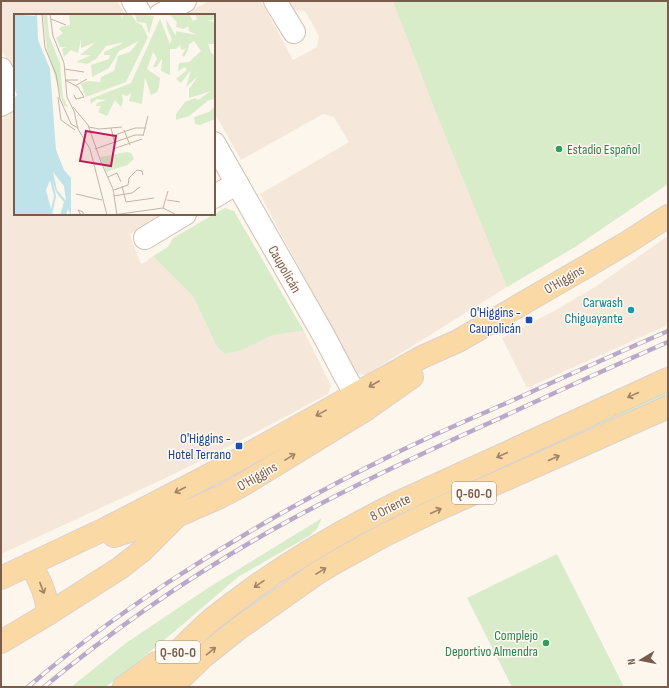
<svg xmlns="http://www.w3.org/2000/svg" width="669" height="688" viewBox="0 0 669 688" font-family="'Sofia Sans Condensed',sans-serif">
<rect width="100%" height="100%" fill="#fdf6ec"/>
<path fill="#f5e8da" d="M1,1H117L125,15H15V75L1,49Z
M209,1H261L293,60L317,47L319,36L305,11L293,10L287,1H394L507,287L366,375L356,374L260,194L349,142L334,117L323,114L241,160L214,112V15H184Z
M15,112V214H166L130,234L134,247L141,264L146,262L153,256L193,296L217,347L225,354L242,350L273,335L304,331L331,386L328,394L270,425L172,475L1,554V120Z
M668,236V325L527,388L502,338L554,311L595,287Z"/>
<path fill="#d8ecc9" d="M393,1H668V184L575,247L507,287L437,115Z
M225,208L234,211L304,331L273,335L242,350L225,354L217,347L193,296L153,256L168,247L173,238Z
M668,389V397L297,574L294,567L414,504Z
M322,518L317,529L309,536L238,577L175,631L117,679L105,687H71L126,643L208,588Z
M557,554L624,687H512L467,598Z
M280,579L276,590L163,687H159L224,620Z"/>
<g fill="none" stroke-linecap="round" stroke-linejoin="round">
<g stroke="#d1beb0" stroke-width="24">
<path id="minor" d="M133,1L141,15
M275,1L294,32
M160,15L185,1
M1,69L15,93
M1,105L15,97
M214,143L324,336L345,376L365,410
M214,197L237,183
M145,238L185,214"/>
</g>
<g stroke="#dad1cd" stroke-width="24">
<path id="major" d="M114,536L179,515L220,497L239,487L365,410L412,377
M30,564C40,580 47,595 48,614
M1,578L107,528L227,466L422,357L458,341L594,262L628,242L668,216
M1,642L48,614L120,568L143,550L174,519
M124,687L156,663
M146,687C167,663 188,640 212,619C226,608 241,597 256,586C300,555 347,528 395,504L668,379
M172,687L204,656L238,629L316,574L336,562L383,536L434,511L668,407"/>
</g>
<use href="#minor" stroke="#fff" stroke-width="22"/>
<use href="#major" stroke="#fbd9a5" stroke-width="22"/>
<g stroke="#b9a8c9" stroke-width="4.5">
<path id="rail" d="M28,687C72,649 119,615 167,583C239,536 314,493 392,455C430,436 470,419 509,402C562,378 615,354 668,331
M44,687C115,628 192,575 272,530C345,489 421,454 498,419C554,393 611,367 668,342"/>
</g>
<use href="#rail" stroke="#fffaf3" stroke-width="3" stroke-dasharray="9" stroke-linecap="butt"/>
</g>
<defs><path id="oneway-shaft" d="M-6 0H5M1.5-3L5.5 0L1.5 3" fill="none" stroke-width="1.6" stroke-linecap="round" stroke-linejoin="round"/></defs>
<g stroke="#a18267">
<use href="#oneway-shaft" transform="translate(374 384) rotate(150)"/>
<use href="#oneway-shaft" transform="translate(633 395) rotate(155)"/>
<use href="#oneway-shaft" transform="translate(321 413) rotate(151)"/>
<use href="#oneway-shaft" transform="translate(502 455) rotate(155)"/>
<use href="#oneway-shaft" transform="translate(290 457) rotate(-31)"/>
<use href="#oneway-shaft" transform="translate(554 458) rotate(-24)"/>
<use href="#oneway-shaft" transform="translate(180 490) rotate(153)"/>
<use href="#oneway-shaft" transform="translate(436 511) rotate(-25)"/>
<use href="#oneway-shaft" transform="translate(321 571) rotate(-32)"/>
<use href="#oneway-shaft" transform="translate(259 584) rotate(145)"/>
<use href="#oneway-shaft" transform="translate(42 588) rotate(69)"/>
<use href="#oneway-shaft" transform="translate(211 651) rotate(-39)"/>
</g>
<g fill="#2e9e5b" stroke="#fffaf3" stroke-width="1.5">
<circle cx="559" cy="149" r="4"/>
<circle cx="546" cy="643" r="4"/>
</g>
<circle fill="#0f9aa8" stroke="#fffaf3" stroke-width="1.5" cx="631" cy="310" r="4"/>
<g fill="#1a4fb4" stroke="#fffaf3" stroke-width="1.5">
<rect x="525" y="316" width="8" height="8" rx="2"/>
<rect x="235" y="442" width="8" height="8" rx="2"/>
</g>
<g text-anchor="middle" stroke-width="3" stroke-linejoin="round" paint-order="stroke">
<g fill="#fffaf3" stroke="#a28b7f" stroke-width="1">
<rect x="452" y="482" width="44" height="22" rx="3"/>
<rect x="156" y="641" width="44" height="22" rx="3"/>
</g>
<g font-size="13" font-weight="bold" fill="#7a5c4d">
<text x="474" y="498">Q-60-O</text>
<text x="178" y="657">Q-60-O</text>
</g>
<g font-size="14" fill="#27864d" stroke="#fffaf3" text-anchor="start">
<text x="567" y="154">Estadio Español</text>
<text x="538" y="640" text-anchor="end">Complejo<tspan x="538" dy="16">Deportivo Almendra</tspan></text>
</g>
<g font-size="14" fill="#7a5c4d" stroke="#fffaf3">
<text transform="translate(285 269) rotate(60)" y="5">Caupolicán</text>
<text transform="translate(564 279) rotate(-30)" y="5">O'Higgins</text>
<text transform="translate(257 476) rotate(-30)" y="5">O'Higgins</text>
<text transform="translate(390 507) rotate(-27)" y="5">8 Oriente</text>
</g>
<g font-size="14" fill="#0d838f" stroke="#fffaf3" text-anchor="end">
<text x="623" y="307">Carwash<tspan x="623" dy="16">Chiguayante</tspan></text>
</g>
<g font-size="14" fill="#164399" stroke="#fffaf3" text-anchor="end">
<text x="521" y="317">O'Higgins -<tspan x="521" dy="16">Caupolicán</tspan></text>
<text x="231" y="443">O'Higgins -<tspan x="231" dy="16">Hotel Terrano</tspan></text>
</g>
</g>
<g transform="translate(14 14)">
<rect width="201" height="201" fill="#fdf6ec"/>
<path d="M29,0H33L35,22L46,49L49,83L54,93L50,92L33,37ZM55,0H107L108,6L109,0H117L122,8L128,11L134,23L112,68L72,83L67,70L73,67L86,68L87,63L100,57L104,42L116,38L125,27L105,37L95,54L78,63L77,51L95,45L96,41H90V38L111,28L92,32L82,45L73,50L62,48L77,41H66L82,28L67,34V25L64,39L57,36L50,43L48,35L52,33H46L42,24L49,19L45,15L47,13L56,11ZM121,0L140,2L135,20L132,9L123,8ZM155,0H175L179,7L183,5L181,0H201L199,6H193L201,8V30H194L197,39L201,41V85L195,86L175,102L162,106V100L171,88L181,84L184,86L197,77L175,84V75L184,62L172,73L177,56L167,69L162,65L173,56L171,53L164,57L165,49L175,48L187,37L180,27L175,30L174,36L170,43L168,41L172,34L167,36L166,31L162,35H156V61L147,57L148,44L143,53H139L143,44L139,38L133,55L146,64L145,73L143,78L137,81L131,63L128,90L115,87L117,79L113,82L108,80L109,87L107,93L101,86L93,102L84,98L87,92H82L83,89L92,86L83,85L77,90L76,85L117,69L146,5L156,30L158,25L153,14L152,5L162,22V17L183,21L175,17L174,12L170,15L162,13L163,8ZM201,92V105L186,111L181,110L180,103L195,98ZM113,138L117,139L120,145L113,151L92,158L86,143Z" fill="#d8ecc9"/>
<path d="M0,0L20,2L23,0L24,26L36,55L42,136L50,156L57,164V201L54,195L52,201H46L50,188L42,178L38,164L42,182L38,201H0V84L3,81L0,74ZM39,158L50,172L52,187L43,176ZM36,166L40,182L37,195L32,176Z" fill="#bfe3e8" fill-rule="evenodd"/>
<path fill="none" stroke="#c5b3a7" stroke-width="1" d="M28,0L31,34L42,60L46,85L57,110L64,114M36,0L39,22L50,49L53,83L60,97L64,115L76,135L93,201M37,5L52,11M50,55L70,58M61,72L73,65M60,81L62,85L70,83L64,73L51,66H64M44,83L47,106L61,116M59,93L74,111L87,148L99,175L103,201M75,113L85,115L108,113M97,114L101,130M110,116L116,131M98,122L121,114H132M129,122L134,102M81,135L121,121H129M99,135L128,125M94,163L103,159L107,168M108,172L112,188L140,184M100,176L114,171L115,164L123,156L128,157L129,161M62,180L88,186M100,182L118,179L126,173M153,186L166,188M149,194L154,177M67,201L64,196L69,198V201M99,201L149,194L161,200"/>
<path fill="#c2185b" fill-opacity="0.15" stroke="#c2185b" stroke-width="2" d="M72,117L102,122L97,152L66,147Z"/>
<rect width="201" height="201" fill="none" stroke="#7a5c4d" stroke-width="2"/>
</g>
<rect width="669" height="688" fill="none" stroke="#7a5c4d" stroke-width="4"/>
<g transform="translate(641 660) rotate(260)" stroke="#fffaf3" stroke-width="3" paint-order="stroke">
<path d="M0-3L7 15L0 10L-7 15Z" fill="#7a5c4d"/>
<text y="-6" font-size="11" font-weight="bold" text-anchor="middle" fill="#7a5c4d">N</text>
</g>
</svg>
